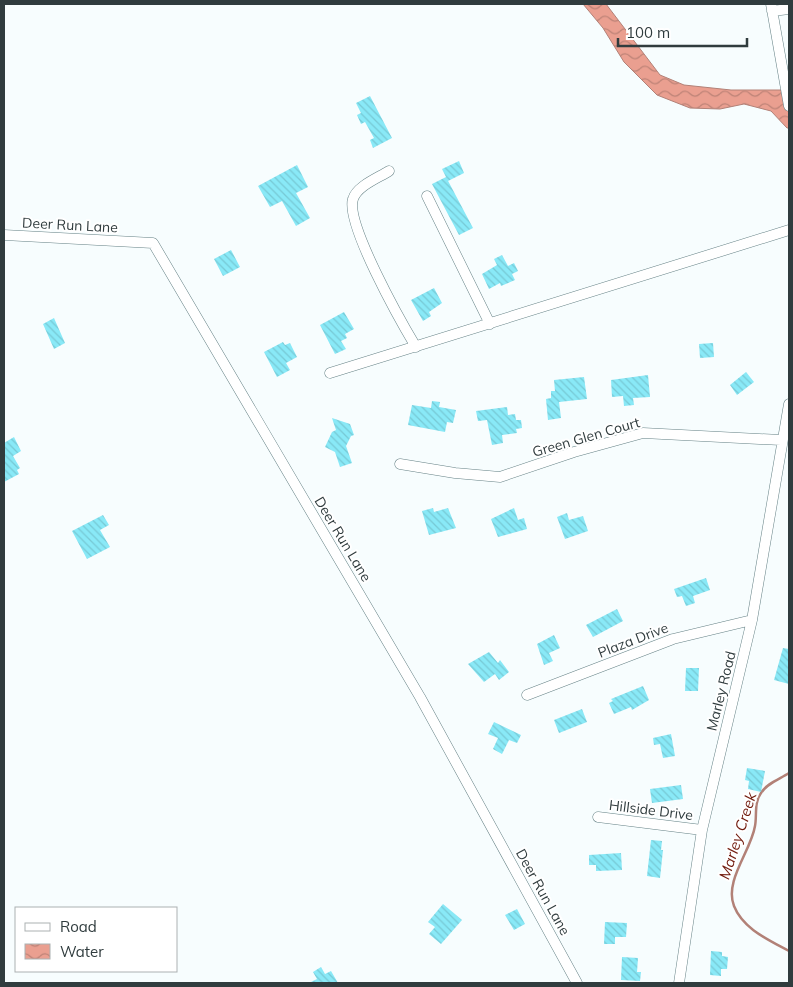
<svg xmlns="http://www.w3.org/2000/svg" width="793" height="987" viewBox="0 0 793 987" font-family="Mulish,sans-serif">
<defs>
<pattern id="water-waves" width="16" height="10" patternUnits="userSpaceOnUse" patternTransform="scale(1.25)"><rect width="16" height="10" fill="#ea9f90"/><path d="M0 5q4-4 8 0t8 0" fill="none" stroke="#be8377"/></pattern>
<pattern id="building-back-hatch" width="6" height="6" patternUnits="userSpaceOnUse" patternTransform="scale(1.25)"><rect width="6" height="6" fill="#89e9f7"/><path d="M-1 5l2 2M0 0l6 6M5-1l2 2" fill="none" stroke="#77c9d5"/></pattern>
</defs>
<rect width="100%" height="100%" fill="#f7fdfe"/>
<path fill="url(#water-waves)" stroke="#b28177" d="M583,4H606L660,75L684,85L731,90H789V128H787L771,111L744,104L720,109L690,108L657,95L624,62L603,28Z"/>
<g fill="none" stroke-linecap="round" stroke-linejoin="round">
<path stroke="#b28177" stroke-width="2.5" d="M789,773C780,779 767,783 761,793C754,802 757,816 755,826C751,851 724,881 734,906C743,929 769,940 789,951"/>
</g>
<path fill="url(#building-back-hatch)" d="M370,96L392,138L373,148L370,140L374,138L365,122L361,124L357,115L361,113L356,103Z
M459,161L464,173L448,181L442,169Z
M297,165L308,187L296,193L310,218L296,226L282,201L270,207L258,186Z
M446,177L473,228L459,235L432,184Z
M231,250L240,267L223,276L214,259Z
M502,255L508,266L514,263L518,271L512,274L515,280L501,286L500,283L489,289L482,274L497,265L494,259Z
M434,288L442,303L429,312L431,316L423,321L411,300Z
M344,312L354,329L345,334L347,338L341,341L346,349L335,354L320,325Z
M54,318L65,343L54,349L43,324Z
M283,342L285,345L290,343L297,357L286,363L290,370L277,377L264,352Z
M713,343L714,357L700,358L699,344Z
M746,372L754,382L737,395L730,385Z
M648,375L650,397L633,398L634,405L624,406L623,396L612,397L611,380Z
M584,377L587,399L559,402L561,418L548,420L546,399L551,398V391H555L554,380Z
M432,401L440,402L439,407L456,410L453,423L447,422L445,432L408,425L412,405L431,408Z
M507,407L508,415L515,414L516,420H521L522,428L516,429L517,433L502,435L503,443L492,445L487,420L478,421L476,411Z
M332,418L350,424L354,435L351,436L346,446L352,463L340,467L335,452L325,447L332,432L336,430Z
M14,437L21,451L13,456L20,468L17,470L19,474L4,482V443Z
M433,508L434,512L448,508L456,528L429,535L422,511Z
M514,508L518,520L524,518L527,529L498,537L491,519Z
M567,513L569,520L583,516L588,531L565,539L557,517Z
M103,515L109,525L100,530L110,547L87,559L72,531Z
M706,578L710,590L693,596L695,603L686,606L682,596L677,597L674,589Z
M617,609L623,621L593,637L586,625Z
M554,635L560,648L549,653L553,661L544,665L537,644Z
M783,648L789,649V684L774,680Z
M489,652L498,663L500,660L509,672L499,680L495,674L484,682L468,664Z
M686,668H699L698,691H685Z
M643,686L649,700L632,710L631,707L614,714L609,703L613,701L611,699Z
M582,709L587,722L559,733L554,720Z
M494,722L521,735L517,743L509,740L502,754L493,749L498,738L488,734Z
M671,734L675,756L663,758L660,744L654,745L653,738Z
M747,768L765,771L761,792L748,789L749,781L745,780Z
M681,785L683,799L652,803L650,789Z
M651,840L662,841L661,850H663L660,878L647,876Z
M621,853L622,870L596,871V865H589V855Z
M443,904L462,920L441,944L429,934L435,927L428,922Z
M517,909L525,924L514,930L505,915Z
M605,922L627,923L626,937H615V944H604Z
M711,951L722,952V956L728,957L727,969H721V976L710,975Z
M622,957L638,958L637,972H641L640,981L621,980Z
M321,967L325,974L331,971L338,983H309L317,979L313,972Z"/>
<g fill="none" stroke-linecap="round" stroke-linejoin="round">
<g stroke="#668286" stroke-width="11">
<path id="minor" d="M771,4L789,106
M772,11L789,9
M389,171C378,178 357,186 353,199C345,223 401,322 416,347
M427,196L490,324
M4,235L153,243L420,697L577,983
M330,373L789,230
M400,464L455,473L500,477L574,452L643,433L781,440
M527,695L673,639L752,620
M598,817L702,830
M679,983L702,830L752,620L789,404"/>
</g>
<use href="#minor" stroke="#fff" stroke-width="10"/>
</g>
<g text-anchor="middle" stroke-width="4" stroke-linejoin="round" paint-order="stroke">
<g font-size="14" fill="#303c3e" stroke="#fff">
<text transform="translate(70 225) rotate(3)" y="5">Deer Run Lane</text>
<text transform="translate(586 437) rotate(-16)" y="5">Green Glen Court</text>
<text transform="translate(343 539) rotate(59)" y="5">Deer Run Lane</text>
<text transform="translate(633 640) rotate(-21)" y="5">Plaza Drive</text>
<text transform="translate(721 691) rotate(-76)" y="5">Marley Road</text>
<text transform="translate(651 810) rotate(7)" y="5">Hillside Drive</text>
<text transform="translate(543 892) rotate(61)" y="5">Deer Run Lane</text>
</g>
<g font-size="15" font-style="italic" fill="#711b0d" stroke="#fff">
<text transform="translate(738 836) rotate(-72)" y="5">Marley Creek</text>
</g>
</g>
<rect width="793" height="987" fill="none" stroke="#303c3e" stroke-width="10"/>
<rect x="15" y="907" width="162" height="65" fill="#ffffff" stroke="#acb1b2"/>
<rect x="25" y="923" width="25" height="8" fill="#ffffff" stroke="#acb1b2"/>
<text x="60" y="932" font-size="15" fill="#303c3e">Road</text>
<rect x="25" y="944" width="25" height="15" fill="url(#water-waves)" stroke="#acb1b2"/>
<text x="60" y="957" font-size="15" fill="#303c3e">Water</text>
<path d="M618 38v8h129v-8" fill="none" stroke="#303c3e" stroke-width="2.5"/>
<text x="626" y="38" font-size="15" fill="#303c3e" stroke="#ffffff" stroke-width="4" paint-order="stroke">100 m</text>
</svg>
